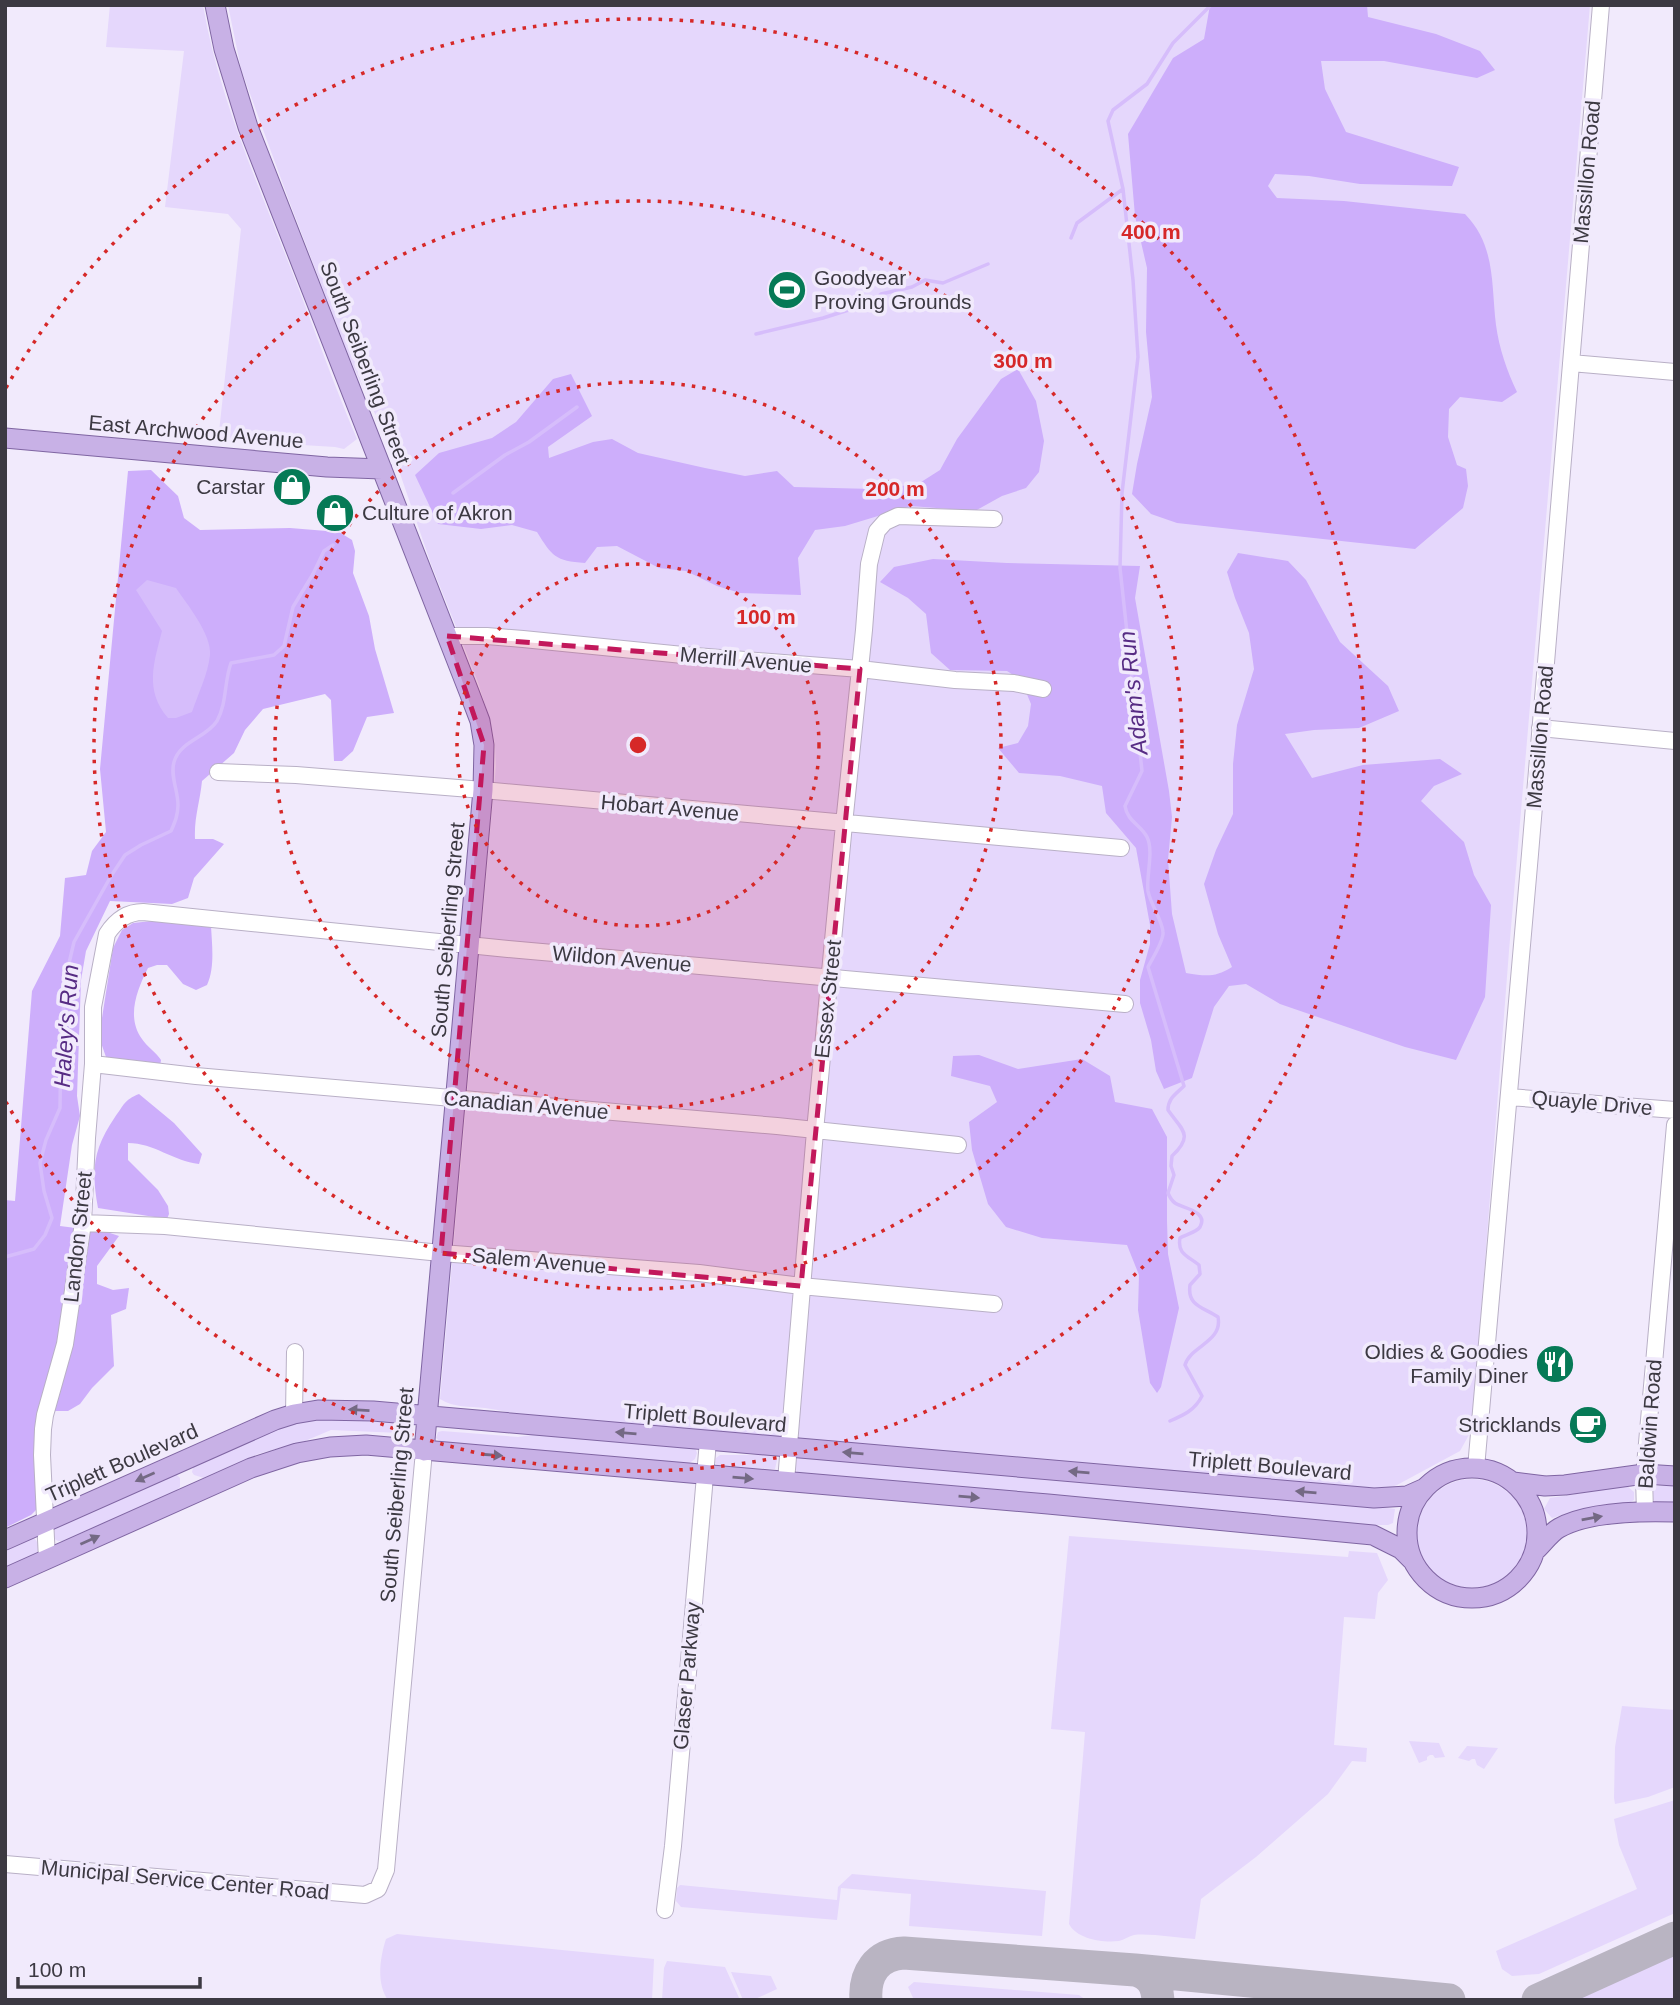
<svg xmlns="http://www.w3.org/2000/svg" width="1680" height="2005" viewBox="0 0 1680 2005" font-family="Helvetica,sans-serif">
<rect width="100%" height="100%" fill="#f1eafc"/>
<path fill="#e5d7fc" d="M110,5H203C218,95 256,179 289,264C312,322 332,381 357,439L344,449L335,447L223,440L219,432L241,229L228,214L165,207L184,51L106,47Z
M228,5H1590L1509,951L1473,1417L1470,1433L1460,1451L1397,1485L1383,1490L530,1417C515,1414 500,1410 485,1408C468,1406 455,1408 440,1399L496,766L495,744L490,721L478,682L431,564L393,453L349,357L288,198L241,69Z
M358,1417L413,1424V1430L410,1432L400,1433L331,1430L305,1441L258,1454L204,1478L194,1475L192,1472L195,1461L298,1421Z
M442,1431L518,1437L546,1433L695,1448L697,1453L695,1459L688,1464L441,1442L436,1438L438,1432Z
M764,1452L773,1454L777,1460L775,1469L719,1467L715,1463L716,1458L720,1455H754Z
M797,1457L1360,1504L1395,1509L1393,1523L1388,1525H1373L798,1473L793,1466L794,1459Z
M176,1474L180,1478V1487L176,1491L63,1541H58L53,1538L52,1527Z
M1417 1534a55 55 0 1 1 110 0a55 55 0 1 1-110 0Z
M1675,1485V1504L1655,1502L1651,1498L1650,1494L1654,1486Z
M1627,1486L1634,1492V1500L1626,1505L1569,1513L1552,1518L1544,1509L1550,1498Z
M1069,1536L1348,1557L1349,1551L1377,1553L1388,1580L1378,1593L1375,1619L1344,1617L1334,1745L1367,1748L1366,1762L1352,1761L1328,1794L1256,1857L1201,1899L1195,1939C1180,1938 1148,1933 1134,1935C1129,1936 1124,1940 1119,1941C1102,1943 1077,1939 1069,1924L1085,1732L1051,1729Z
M25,1537L34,1538C39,1543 39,1547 37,1554L5,1567V1547Z
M1622,1706L1675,1710V1787L1648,1797L1615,1804L1614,1798L1615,1747Z
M1409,1741L1439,1743L1445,1757L1435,1758L1433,1755H1430L1427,1757V1760L1419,1763Z
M1467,1746L1498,1748L1484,1769L1477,1765L1475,1759H1472L1469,1761L1458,1758Z
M1675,1800V1913L1539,1974L1512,1976L1502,1969L1496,1951L1637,1889L1619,1845L1614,1819Z
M852,1874L1046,1891L1042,1936L909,1926L911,1894L841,1888L837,1920L681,1907L676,1901L677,1888L680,1885L837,1900L838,1887Z
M397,1934L654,1959L652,2000H388C376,1983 380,1958 386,1939Z
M1675,1946V2000H1555Z
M667,1961L725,1967L740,2000H662L664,1968Z
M731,1972L771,1976L777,1989L753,2000H743Z
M914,1982L1079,1995L1086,2000H914L908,1987Z"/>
<path fill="#cdaefb" d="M1210,5H1367L1368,17L1436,34L1480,51L1495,70L1477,78L1384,61H1321L1325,89L1346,132L1459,167L1452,186L1360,184L1309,176L1275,174L1268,186L1277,198L1344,201L1465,214C1496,246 1491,284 1496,325C1499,348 1507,371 1517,392L1502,402L1460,397L1449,409L1448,437L1457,465L1466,469L1468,486L1463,508L1415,549L1177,523L1151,514L1132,494L1137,464L1152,397L1146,332L1147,268L1135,216L1128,134L1173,58L1204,39Z
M1018,369L1036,401L1044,441L1039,472L1026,488L1002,496L975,511L911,506L845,526L815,530L798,558L801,595L740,593L717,586L686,571L659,568L617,546L597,547L585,563C555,561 552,556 537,532L512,525L481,529L438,524L415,475L439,453L492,438L516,422L553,379L571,374L592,416L548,447L549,458L593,442L612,439L638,453L705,468L745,476L777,471L794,487L873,489L918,484L940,470L957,439L1001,379Z
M151,470L178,496L184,518L200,530L290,528L339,532L352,540L355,551L353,573L369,616L375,649L394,713L367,717L353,751L342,761H334L331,700L325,694L263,709L245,730L234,753L202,781C200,802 194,817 195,839H213L224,844L194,878L188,898L172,904L110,901L86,951L81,980L77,1096L80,1116L72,1145L60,1226L107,1232L119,1236L97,1266V1284L113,1290L129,1288L126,1309L111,1315L114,1366L92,1388L80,1404L68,1411H56L38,1415L36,1510L31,1515L5,1528V1200L15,1201L32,991L60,936L65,878L86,875L92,851L106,832L100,769L128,471Z
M1238,553L1288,561L1306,580L1340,642L1388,686L1399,711L1359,728L1314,730L1285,734L1312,778L1363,765L1440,759L1462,774L1434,786L1421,801L1464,842L1474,875L1491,905L1485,997L1456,1060L1405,1047L1280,1004L1246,984L1229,986L1214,1007L1192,1078L1164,1089L1156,1071L1151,1040L1140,1003V980L1150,944V925L1136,848L1106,813L1102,786L1060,776L1019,773L998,748L1018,743L1028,726L1031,704L1021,680L1007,671L950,670L931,653L926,614L908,598L880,582L894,567L933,559L1007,563L1140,566L1135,598L1169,791L1172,817L1168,860L1172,914L1186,973C1206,976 1214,978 1232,967L1218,934L1204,884L1216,850L1233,814V764L1237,725L1254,669L1249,633L1235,598L1227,572Z
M152,921L211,926C212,945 215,968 207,985L196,990L183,984L167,965H157L148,968C137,990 126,1017 142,1039C147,1047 156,1052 161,1060L160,1067L122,1063L106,1057L99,1037L113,948L122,930L133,923Z
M979,1055L1018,1069L1082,1059L1110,1076L1115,1102L1152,1109L1167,1137V1221L1168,1254L1179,1308L1161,1387L1157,1393L1150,1383L1138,1310L1139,1275L1127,1245L1042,1238L1006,1227L988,1204L972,1150L969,1122L997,1102L990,1086L951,1076L953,1056Z
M139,1094L174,1123L202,1154L199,1164C173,1161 154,1143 128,1143V1160L158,1190L168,1206L169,1214L167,1219L98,1208C91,1170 93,1149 115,1117C124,1105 124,1100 139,1094Z"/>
<path fill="#d6bdfb" d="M147,580L176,588C187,604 212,635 210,655C208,674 198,694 192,712L176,718H168C144,690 154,662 162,631L136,590Z"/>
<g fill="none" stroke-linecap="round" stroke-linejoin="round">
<path stroke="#d6bdfb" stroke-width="3.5" d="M1071,238L1077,223L1123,189
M756,334L823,318L871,303L881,294L912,287L925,280L943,283L988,264
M453,493L505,455L529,442L577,407
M5,1257L34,1249L45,1235L52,1218L44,1191L40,1163L46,1140L60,1108L61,1037L66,976L74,942L111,876L125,855L141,845L171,831C175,822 178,815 178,805C178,790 170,776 174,762C180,741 206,738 217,721C227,703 224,682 231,663L274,655L284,646L293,607L313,574L324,551L333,545
M1170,1421C1184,1415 1195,1410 1202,1396L1185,1365C1190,1346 1223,1342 1218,1317C1203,1307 1187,1306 1190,1285L1200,1274L1199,1265C1188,1256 1177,1254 1180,1238C1185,1235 1197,1232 1200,1227C1209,1211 1182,1208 1175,1203C1171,1200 1170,1198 1168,1193L1174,1175L1171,1166L1172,1156C1195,1135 1181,1129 1168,1110C1168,1098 1176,1094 1184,1086L1148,967C1152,959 1164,941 1163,932C1162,919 1151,906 1148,891C1146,876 1154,851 1147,837C1141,825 1127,821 1125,806L1142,771L1120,568L1122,493L1138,357L1133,280L1123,189L1108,121L1113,110L1147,84L1173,43L1211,5"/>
<path stroke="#b9b4c2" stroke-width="33" d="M1135,1970L1449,2000
M866,2000C864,1974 877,1954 904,1953L1135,1970C1151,1974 1157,1984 1158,2000
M1538,2000L1675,1938"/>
<g stroke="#b9b0c6" stroke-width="18">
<path id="minor" d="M1571,363L1675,372
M447,636H487L523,639L683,655L860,669L955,680L1014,683L1043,689
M1540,728L1675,741
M218,772L296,775L483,790L1121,848
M93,1064L196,1076L777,1126L958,1145
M1509,1097L1675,1110
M83,1223L165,1226L441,1253L699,1273L801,1286L994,1304
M294,1414L295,1352
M1476,1468L1530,854L1601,5
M786,1481L815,1131L844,824L864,630L869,564L877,531L885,522L898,516L994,519
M1645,1513L1644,1477L1675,1125
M47,1560L42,1455L43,1429L45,1415L65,1344L83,1223L87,1138L93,1064V1007L107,934C116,920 127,912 143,912L508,949L1125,1004
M5,1864L365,1895L378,1889L386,1870L424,1451
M665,1910L673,1846L708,1441"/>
</g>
<g stroke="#7f65a2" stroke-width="21">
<path id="major" d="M215,5L224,49L248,127L469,692L480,721L484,745L483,790L424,1451
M5,438L327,467L382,469
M1407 1533a65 65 0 1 1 130 0a65 65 0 1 1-130 0Z
M1513,1482L1545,1486L1565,1485L1644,1474L1675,1476
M5,1540L275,1420L294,1414L318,1410L373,1411L1374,1498L1407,1496L1425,1488
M1535,1551C1543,1544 1550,1533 1559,1528C1589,1511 1642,1511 1675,1512
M5,1578L251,1468L297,1453L330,1447L366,1445L1048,1504L1373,1535L1401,1549L1413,1561"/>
</g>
<use href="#minor" stroke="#fff" stroke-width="16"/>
<use href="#major" stroke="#c8b1e6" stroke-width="19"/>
</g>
<defs><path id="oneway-solid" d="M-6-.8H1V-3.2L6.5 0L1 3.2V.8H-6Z" transform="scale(1.75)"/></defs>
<g fill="#746984">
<use href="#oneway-solid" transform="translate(359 1410) rotate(-177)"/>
<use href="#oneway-solid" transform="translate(626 1433) rotate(-175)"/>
<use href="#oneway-solid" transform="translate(853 1453) rotate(-175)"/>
<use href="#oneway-solid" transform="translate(492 1455) rotate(4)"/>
<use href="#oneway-solid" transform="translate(1079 1472) rotate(-175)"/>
<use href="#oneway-solid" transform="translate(145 1477) rotate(156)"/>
<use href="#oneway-solid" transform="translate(743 1478) rotate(5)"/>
<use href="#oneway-solid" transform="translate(1306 1492) rotate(-175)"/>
<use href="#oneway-solid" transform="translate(969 1497) rotate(5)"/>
<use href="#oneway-solid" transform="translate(1592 1518) rotate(-10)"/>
<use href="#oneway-solid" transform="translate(90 1540) rotate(-24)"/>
</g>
<path fill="#c2185b" fill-opacity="0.2" stroke="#c2185b" stroke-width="5" stroke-dasharray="14 9" stroke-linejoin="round" d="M447,636L860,669L801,1286L441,1253L484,745Z"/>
<g fill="none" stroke="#d62828" stroke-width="3.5" stroke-dasharray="3.5 7">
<circle cx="638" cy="745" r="181"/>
<circle cx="638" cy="745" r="363"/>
<circle cx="638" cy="745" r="544"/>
<path d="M6 388A726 726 0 1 1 6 1102"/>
</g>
<defs>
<g id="stadium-disc" transform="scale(2.0125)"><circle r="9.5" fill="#067a56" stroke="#f1eafc"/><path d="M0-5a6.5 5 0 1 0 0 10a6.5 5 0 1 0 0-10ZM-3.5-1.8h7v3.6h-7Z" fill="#fff"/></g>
<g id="shop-disc" transform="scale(2.0125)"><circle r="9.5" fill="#067a56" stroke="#f1eafc"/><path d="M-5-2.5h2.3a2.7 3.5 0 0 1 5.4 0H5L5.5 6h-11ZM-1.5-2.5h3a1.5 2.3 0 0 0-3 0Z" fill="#fff"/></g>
<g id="restaurant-disc" transform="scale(2.0125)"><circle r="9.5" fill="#067a56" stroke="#f1eafc"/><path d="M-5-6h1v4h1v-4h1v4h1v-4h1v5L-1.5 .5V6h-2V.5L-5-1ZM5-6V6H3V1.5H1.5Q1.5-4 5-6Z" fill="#fff"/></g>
<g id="cafe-disc" transform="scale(2.0125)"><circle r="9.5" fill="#067a56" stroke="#f1eafc"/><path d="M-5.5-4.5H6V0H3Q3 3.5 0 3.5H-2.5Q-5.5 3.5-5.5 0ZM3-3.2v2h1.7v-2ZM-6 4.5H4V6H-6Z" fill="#fff"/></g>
</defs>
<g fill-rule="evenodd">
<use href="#stadium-disc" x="787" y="290"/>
<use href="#shop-disc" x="292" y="487"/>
<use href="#shop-disc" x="335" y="513"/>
<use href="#restaurant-disc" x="1555" y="1364"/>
<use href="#cafe-disc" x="1588" y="1425"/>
</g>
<g text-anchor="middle" stroke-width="7" stroke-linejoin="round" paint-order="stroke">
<g font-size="21" fill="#3c3942" stroke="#f1eafc">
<text transform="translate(1587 172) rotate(-85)" y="7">Massillon Road</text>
<text transform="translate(365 363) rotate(69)" y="7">South Seiberling Street</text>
<text transform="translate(196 432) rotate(5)" y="7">East Archwood Avenue</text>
<text transform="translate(746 660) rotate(5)" y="7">Merrill Avenue</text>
<text transform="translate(1540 737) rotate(-85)" y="7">Massillon Road</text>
<text transform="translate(670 808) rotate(5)" y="7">Hobart Avenue</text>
<text transform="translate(448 930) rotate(-85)" y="7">South Seiberling Street</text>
<text transform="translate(622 959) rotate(5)" y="7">Wildon Avenue</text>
<text transform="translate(828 999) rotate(-84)" y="7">Essex Street</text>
<text transform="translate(1592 1103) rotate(5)" y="7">Quayle Drive</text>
<text transform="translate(526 1105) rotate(5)" y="7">Canadian Avenue</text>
<text transform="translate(78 1237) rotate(-84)" y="7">Landon Street</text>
<text transform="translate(539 1261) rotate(5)" y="7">Salem Avenue</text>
<text transform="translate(705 1418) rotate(5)" y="7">Triplett Boulevard</text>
<text transform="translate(1650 1424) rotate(-86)" y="7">Baldwin Road</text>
<text transform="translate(122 1463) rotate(-24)" y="7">Triplett Boulevard</text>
<text transform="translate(1270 1466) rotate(5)" y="7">Triplett Boulevard</text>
<text transform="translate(397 1495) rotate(-85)" y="7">South Seiberling Street</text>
<text transform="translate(687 1676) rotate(-85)" y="7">Glaser Parkway</text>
<text transform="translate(185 1880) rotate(5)" y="7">Municipal Service Center Road</text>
</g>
<g font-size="21" fill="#3c3942" stroke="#f1eafc" text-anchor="end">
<text x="814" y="285" text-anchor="start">Goodyear<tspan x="814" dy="24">Proving Grounds</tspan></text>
<text x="265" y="494">Carstar</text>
<text x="362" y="520" text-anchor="start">Culture of Akron</text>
<text x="1528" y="1359">Oldies &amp; Goodies<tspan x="1528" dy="24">Family Diner</tspan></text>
<text x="1561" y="1432">Stricklands</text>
</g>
<g font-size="23" font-style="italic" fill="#572c84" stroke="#f1eafc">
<text transform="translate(1133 693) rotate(-96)" y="8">Adam's Run</text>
<text transform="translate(66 1026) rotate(-86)" y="8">Haley's Run</text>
</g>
</g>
<circle cx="638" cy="745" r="10" fill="#d62828" stroke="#f1eafc" stroke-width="3.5"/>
<g font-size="21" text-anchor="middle" font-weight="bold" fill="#d62828" stroke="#f1eafc" stroke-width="7" stroke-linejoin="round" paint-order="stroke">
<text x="1151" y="239">400 m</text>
<text x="1023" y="368">300 m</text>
<text x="895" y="496">200 m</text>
<text x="766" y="624">100 m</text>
</g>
<rect width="1680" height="2005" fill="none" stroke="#3c3942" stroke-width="14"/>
<path d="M18 1977v10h182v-10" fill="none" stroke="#3c3942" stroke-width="3.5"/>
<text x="28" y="1977" font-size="21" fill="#3c3942" stroke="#f1eafc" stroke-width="5" paint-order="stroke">100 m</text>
</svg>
